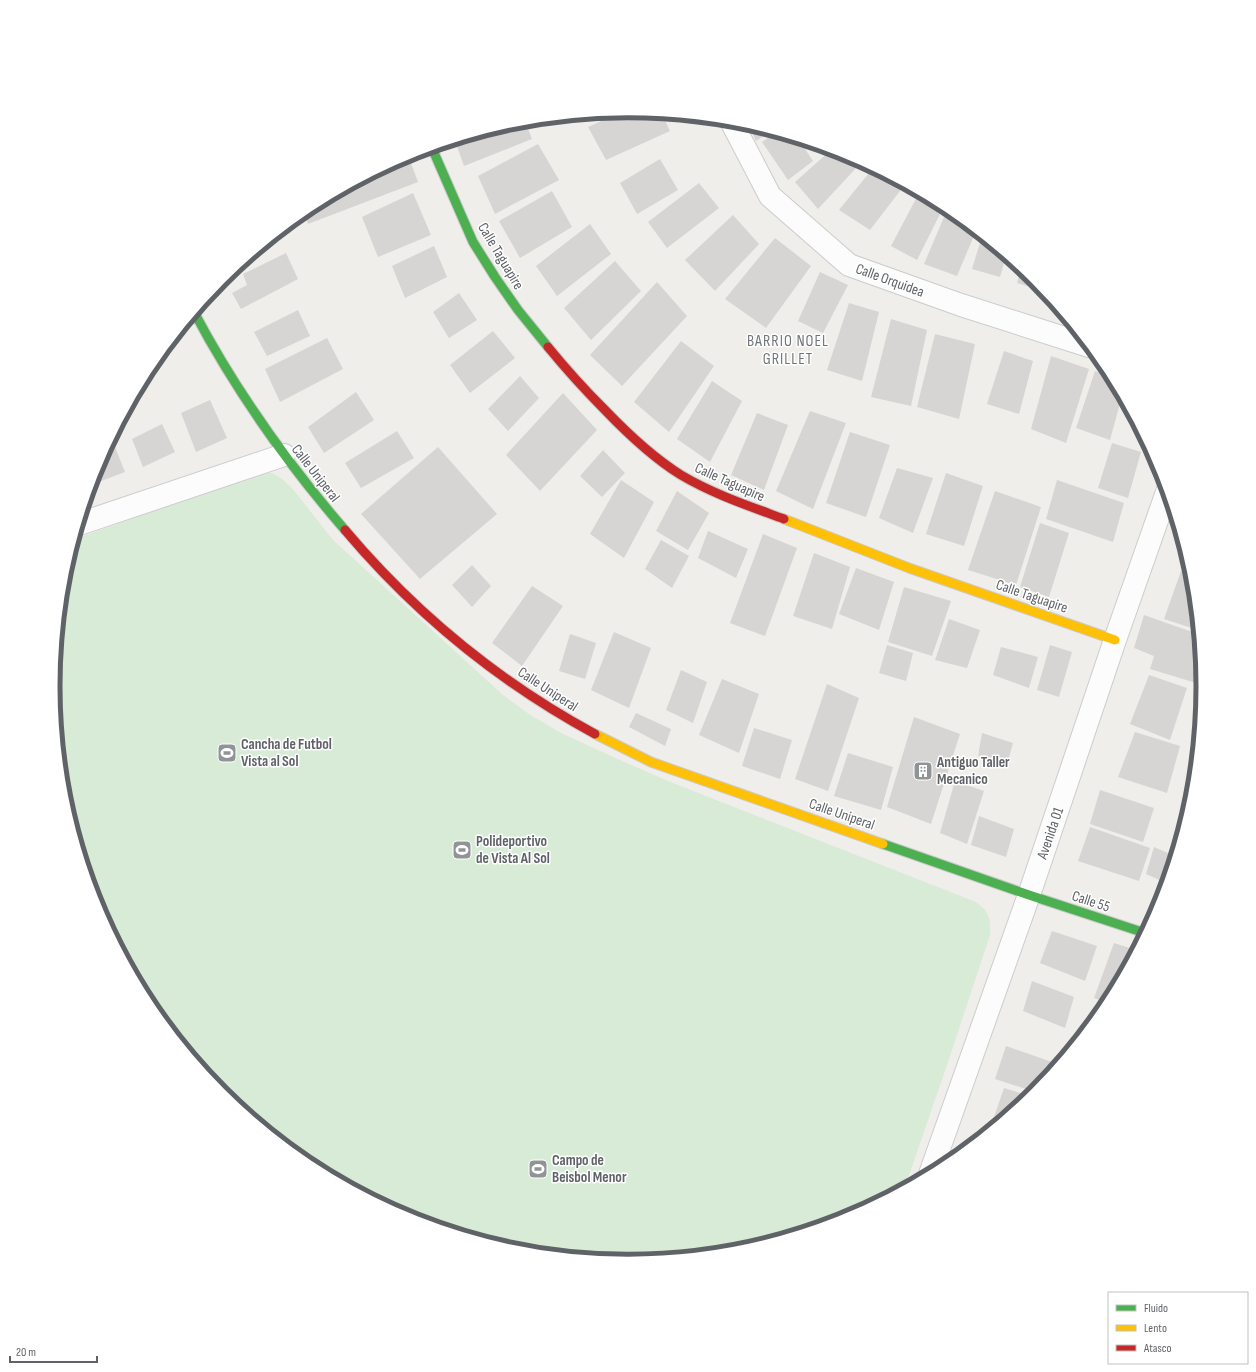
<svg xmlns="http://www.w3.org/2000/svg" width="1256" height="1372" viewBox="0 0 1256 1372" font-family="'Sofia Sans Condensed',sans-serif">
<rect width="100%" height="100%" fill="#efeeea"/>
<path fill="#d8ebd6" d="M260,473H272L281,478L292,488L333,540L503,695L529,714L561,733L622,761L673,783L976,902C990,913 991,918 990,935L947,1065L905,1187L848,1217L740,1250L628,1261L516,1250L408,1217L308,1164L221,1092L150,1005L97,906L64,798L53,686L64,574L75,539Z"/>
<path fill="#d6d5d3" d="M628,111L662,114L670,131L606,160L588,127L621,112Z
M525,121L532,139L464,166L455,141L516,122Z
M748,124L771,131L756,141Z
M775,133L799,140L813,161L788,180L762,142Z
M538,144L559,180L495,214L478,176Z
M831,150L848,155L858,166L818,209L795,182Z
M408,155L418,182L308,224L304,212L309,208Z
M660,159L678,190L637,214L620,183Z
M873,168L890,177L903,187L870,230L839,210Z
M699,183L719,208L667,248L648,222Z
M552,191L572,227L520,258L499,221Z
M413,193L431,235L378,257L362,217Z
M919,193L944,206L917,260L891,246Z
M733,215L759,244L715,291L685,260Z
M944,217L976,231L957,276L924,264Z
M590,224L611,254L557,296L536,266Z
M982,236L1006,256L1000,277L972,269Z
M775,238L811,266L766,328L725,299Z
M434,246L447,277L405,298L392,266Z
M286,253L298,279L241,309L232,293L247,285L243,274Z
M615,261L641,291L591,340L564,308Z
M1021,269L1035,280L1044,291L1017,283Z
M820,272L848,285L823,333L798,321Z
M657,282L687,316L622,386L590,355Z
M459,293L477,320L449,338L433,312Z
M849,303L879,312L862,381L827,370Z
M298,310L310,336L267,356L254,332Z
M891,319L927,330L911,406L871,397Z
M493,331L515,358L470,393L450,365Z
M935,334L975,344L959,419L917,407Z
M327,338L343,369L280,402L265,369Z
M681,341L714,366L669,432L634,402Z
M1004,351L1033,361L1019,414L987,404Z
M160,354L164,362L149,369L150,366Z
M1051,356L1089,369L1066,443L1031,429Z
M1095,371L1112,377L1122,396L1110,440L1076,428Z
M520,376L539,398L508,431L488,409Z
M712,381L742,401L710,462L677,439Z
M356,392L374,420L324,453L308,427Z
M563,393L597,430L540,491L506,455Z
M210,400L227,438L196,452L181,413Z
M810,411L846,423L813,509L776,491Z
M757,413L788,425L764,490L731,475Z
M162,424L175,452L143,467L132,439Z
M397,431L414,458L361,488L345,463Z
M850,432L890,445L866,517L826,503Z
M113,442L125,472L96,483L93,477L97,466L108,444Z
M1112,443L1141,452L1128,498L1098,488Z
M438,447L497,514L420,579L361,514Z
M603,450L625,473L602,497L580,476Z
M897,468L933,478L913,533L879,518Z
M946,473L983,486L964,546L926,534Z
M621,480L654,502L624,558L590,534Z
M1057,480L1124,503L1113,542L1046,519Z
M677,491L709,513L688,550L656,531Z
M995,491L1041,507L1016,585L968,570Z
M1040,523L1069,533L1049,597L1020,587Z
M708,531L748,549L736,578L698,558Z
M763,534L797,548L765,636L730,623Z
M661,540L689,556L672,588L645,569Z
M814,553L850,567L832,629L793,616Z
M472,565L491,586L472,607L452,585Z
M856,568L894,582L879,630L839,614Z
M1181,571L1192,576L1198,630L1164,619Z
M532,586L563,606L522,666L492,643Z
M904,587L951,601L932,656L888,642Z
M1144,615L1198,634L1201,666L1196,683L1150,669L1154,656L1134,648Z
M949,619L980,630L967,668L935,660Z
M614,632L651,648L629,708L591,690Z
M570,634L596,643L585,679L559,671Z
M887,645L913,653L906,681L879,673Z
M1050,645L1072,652L1059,697L1037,690Z
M1001,647L1038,657L1029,688L993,675Z
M681,670L707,682L693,723L666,710Z
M1149,675L1187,688L1170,740L1130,724Z
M722,679L759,694L739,753L699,735Z
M827,684L859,698L828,791L795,779Z
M636,713L671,729L665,746L629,727Z
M914,717L960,734L931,824L887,807Z
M754,728L792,740L780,779L742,766Z
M1135,732L1180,746L1167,793L1118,777Z
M982,733L1013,743L1007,765L978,756Z
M848,753L893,767L881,810L834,796Z
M955,781L984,791L967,844L940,833Z
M1100,790L1154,808L1143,842L1090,824Z
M979,816L1014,829L1006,857L971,845Z
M1090,827L1150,848L1139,881L1078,861Z
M1154,847L1175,856L1166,883L1146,874Z
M1052,931L1097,946L1085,981L1040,963Z
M1114,943L1136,950L1108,1003L1094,998Z
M1032,981L1074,997L1065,1028L1023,1011Z
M1006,1046L1058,1064L1035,1092L995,1079Z
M1004,1088L1030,1096L999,1122L993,1120Z"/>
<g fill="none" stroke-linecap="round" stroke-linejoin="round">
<g stroke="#cbcccc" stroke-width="24">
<path id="street" d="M731,121L770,196L849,265L961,305L1089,346
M79,524L284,455
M930,1174L1029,895L1115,640L1167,492"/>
</g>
<g stroke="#cacacb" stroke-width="11">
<path id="fast" d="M432,148L473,242L495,277L518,310L548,347
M194,312C236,391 286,462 345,530
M883,844L1029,895L1145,933"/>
</g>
<g stroke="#cacacb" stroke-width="11">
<path id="slow" d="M784,519L909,568L1115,640
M595,734L651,762L883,844"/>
</g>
<g stroke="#cacacb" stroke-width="11">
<path id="jam" d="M548,347C566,369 585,390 605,410C628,434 652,457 681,475C713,494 749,506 784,519
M345,530C415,613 499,682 595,734"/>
</g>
<use href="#street" stroke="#fdfcfc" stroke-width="22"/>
<use href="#fast" stroke="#4caf50" stroke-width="9"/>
<use href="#slow" stroke="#ffc107" stroke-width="9"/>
<use href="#jam" stroke="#c62828" stroke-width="9"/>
</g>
<defs>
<g id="stadium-square" transform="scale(1)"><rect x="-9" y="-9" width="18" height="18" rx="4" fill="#919496" stroke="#fff"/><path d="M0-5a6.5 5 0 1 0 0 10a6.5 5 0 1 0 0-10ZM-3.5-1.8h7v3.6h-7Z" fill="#fff"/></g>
<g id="building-square" transform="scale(1)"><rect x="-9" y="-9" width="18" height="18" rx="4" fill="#919496" stroke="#fff"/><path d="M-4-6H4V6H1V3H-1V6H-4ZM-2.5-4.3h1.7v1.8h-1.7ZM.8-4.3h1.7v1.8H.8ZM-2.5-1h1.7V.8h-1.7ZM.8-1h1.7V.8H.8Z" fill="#fff"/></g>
</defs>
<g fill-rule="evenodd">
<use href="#stadium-square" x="227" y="753"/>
<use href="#building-square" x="923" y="771"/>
<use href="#stadium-square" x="462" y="850"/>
<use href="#stadium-square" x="538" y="1169"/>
</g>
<g text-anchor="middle" stroke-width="3" stroke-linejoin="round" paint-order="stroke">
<g font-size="15" fill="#5f6368" stroke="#fff">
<text transform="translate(501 256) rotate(59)" y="5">Calle Taguapire</text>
<text transform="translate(890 280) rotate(20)" y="5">Calle Orquidea</text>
<text transform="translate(316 473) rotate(52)" y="5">Calle Uniperal</text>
<text transform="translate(730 482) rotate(24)" y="5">Calle Taguapire</text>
<text transform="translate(1032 596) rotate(19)" y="5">Calle Taguapire</text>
<text transform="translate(548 689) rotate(33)" y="5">Calle Uniperal</text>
<text transform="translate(842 814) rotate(19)" y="5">Calle Uniperal</text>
<text transform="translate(1050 833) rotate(-71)" y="5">Avenida 01</text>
<text transform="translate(1091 901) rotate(18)" y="5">Calle 55</text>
</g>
<g font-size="15" font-weight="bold" fill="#5f6368" stroke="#fff" text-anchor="start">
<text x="241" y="749">Cancha de Futbol<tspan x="241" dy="17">Vista al Sol</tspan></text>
<text x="937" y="767">Antiguo Taller<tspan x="937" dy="17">Mecanico</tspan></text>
<text x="476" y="846">Polideportivo<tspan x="476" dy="17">de Vista Al Sol</tspan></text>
<text x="552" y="1165">Campo de<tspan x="552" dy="17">Beisbol Menor</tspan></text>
</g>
<g font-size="16" letter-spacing="1" fill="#70757a" stroke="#fff">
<text x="788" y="346">BARRIO NOEL<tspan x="788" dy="18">GRILLET</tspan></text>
</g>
</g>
<path d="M0 0H1256V1372H0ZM60 686a568 568 0 1 1 1136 0a568 568 0 1 1-1136 0Z" fill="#fff" fill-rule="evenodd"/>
<path fill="none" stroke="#5f6368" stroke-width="5" d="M60 686a568 568 0 1 1 1136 0a568 568 0 1 1-1136 0Z"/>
<rect x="1108" y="1292" width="140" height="72" fill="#ffffff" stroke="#bfc1c3"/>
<rect x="1116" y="1305" width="20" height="6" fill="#4caf50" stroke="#bfc1c3"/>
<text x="1144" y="1312" font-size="12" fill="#5f6368">Fluido</text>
<rect x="1116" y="1325" width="20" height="6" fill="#ffc107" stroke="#bfc1c3"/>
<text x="1144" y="1332" font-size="12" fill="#5f6368">Lento</text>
<rect x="1116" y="1345" width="20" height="6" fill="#c62828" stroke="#bfc1c3"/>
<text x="1144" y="1352" font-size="12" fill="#5f6368">Atasco</text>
<path d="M10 1356v6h87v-6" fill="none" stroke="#5f6368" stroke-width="2"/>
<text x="16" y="1356" font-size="12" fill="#5f6368" stroke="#ffffff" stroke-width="3" paint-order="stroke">20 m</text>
</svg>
